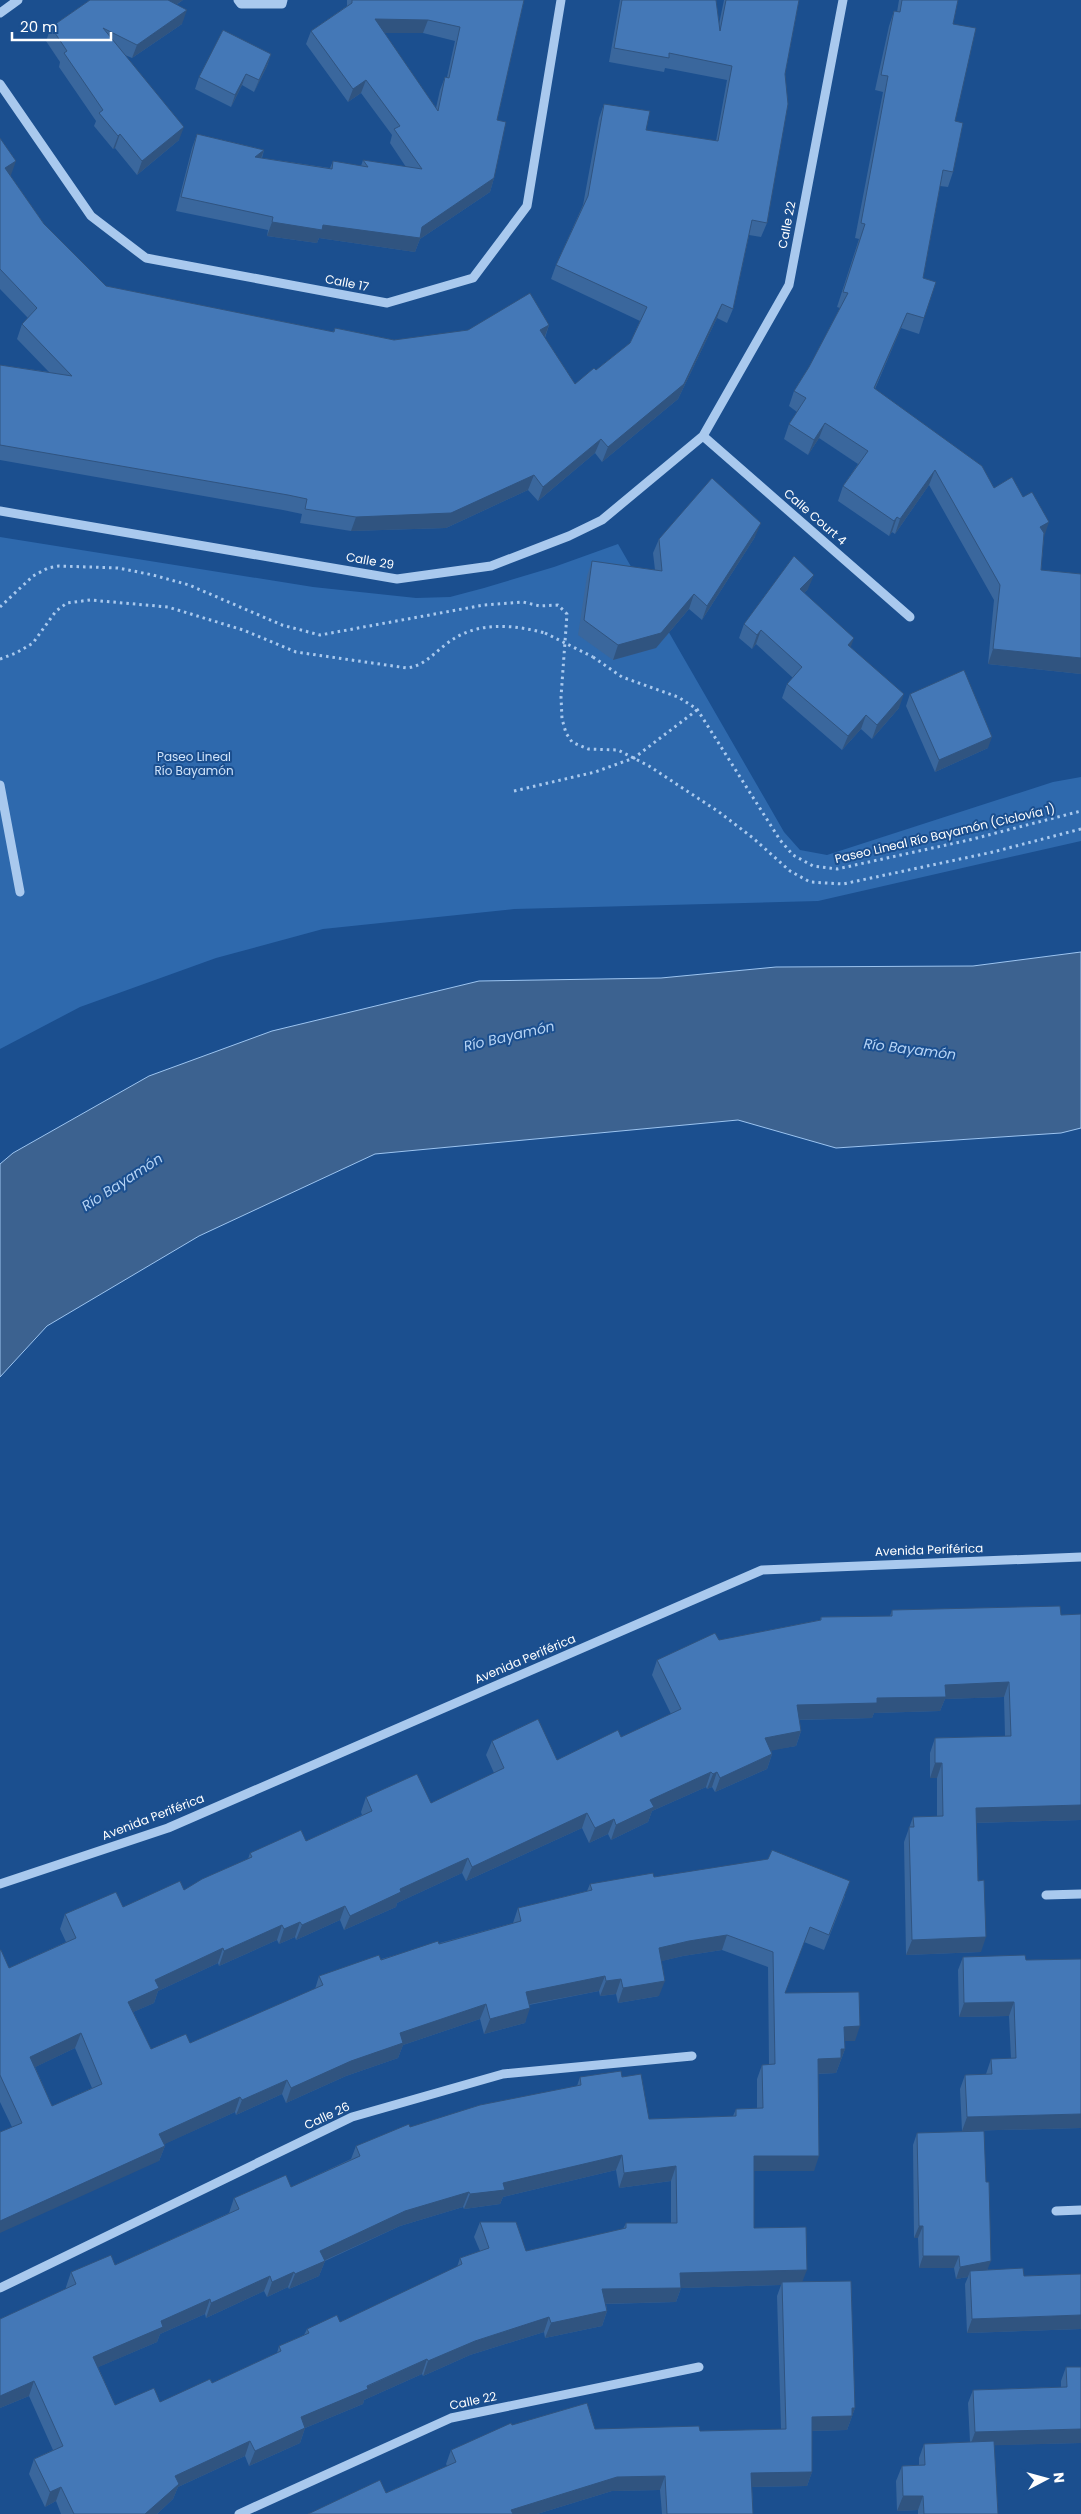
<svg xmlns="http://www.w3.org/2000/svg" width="1081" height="2514" viewBox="0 0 1081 2514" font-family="Poppins,sans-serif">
<rect width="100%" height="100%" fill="#1b4f8f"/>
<path fill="#2e69ad" d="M0,537L313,587L416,598L450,597L484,588L554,567L618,544L784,832L800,850L827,855L1053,782L1081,777V841L818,901L514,909L323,929L216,958L80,1007L0,1049Z"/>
<path fill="#3c6290" stroke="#9cc4f0" d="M1081,952V1128L1061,1133L836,1148L738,1120L375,1154L199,1236L47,1326L0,1377V1164L13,1153L149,1076L272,1031L479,981L661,978L776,967L973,966Z"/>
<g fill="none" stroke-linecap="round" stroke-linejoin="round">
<path stroke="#a9c9ee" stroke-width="3" stroke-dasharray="2.5 4" stroke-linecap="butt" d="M0,607L33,576L48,568L59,566L118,568L153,575L189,585L282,625L320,635L484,605L523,602L540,606L558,605L567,614L561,697L562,719L566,733L572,742L588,749L618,750L649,766L719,812L753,838L790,871L810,882L843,884L993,852L1081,829
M593,657L622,677L678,697L697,709L780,840L793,855L813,866L837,869L969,840L1081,811
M0,659L16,653L33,643L56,611L67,603L90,600L168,607L243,630L296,652L407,668C423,666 432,655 445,645C474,621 511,624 545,633
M514,791L595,772L634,758L697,710"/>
<path stroke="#a9c9ee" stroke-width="9" d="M238,0L241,4H282L283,0
M0,13L18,0
M0,84L91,216L146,258L387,303L473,278L527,206L561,0
M703,436L910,617
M0,511L397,579L491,566L569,536L602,520L703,436L789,285L843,0
M0,785L20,892
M0,1884L168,1828L762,1570L1081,1557
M1046,1895L1081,1894
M1056,2211L1081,2210
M0,2288L352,2117L503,2074L692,2056
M239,2514L451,2418L699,2367"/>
<path stroke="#a9c9ee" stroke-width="3" stroke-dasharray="2.5 4" stroke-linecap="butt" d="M545,633L593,657"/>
</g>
<path fill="#3a679d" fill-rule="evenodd" d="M90,0H183L176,5L182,24L132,58L125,55L179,140L137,175L115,148L113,149L94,126L96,121L59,67L60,62L46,41L51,27Z
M347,0H524L497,120L494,178L490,192L420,239L415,252L319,238L317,243L267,236L268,230L176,211L192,148L197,134L264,150L262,158L330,168L333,161L361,166L363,160L406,167L390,143L392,135L361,93L348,102L306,44L311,31L347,6ZM384,33H423L455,41L447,77H445L440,90L436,108Z
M620,0H716L719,24L724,0H799L785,74L767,223L761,237L749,235L733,309L727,323L717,318L678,399L602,462L595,453L538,501L528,490L446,528L351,531L300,523L302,514L283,510L0,460V365L49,372L17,339L22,324L28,318L0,289V138L11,175L10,176L44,224L106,286L333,332L335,328L394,340L549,325L545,338L575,384L596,370L630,343L640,321L551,279L556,265L583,205L599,118L604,104L646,130L716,141L727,80L665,68L664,72L609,62Z
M899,0H958L953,24L955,121L953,172L948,187L940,186L923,278L924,318L919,334L901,328L875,389L994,488L1044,536L1041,570L1081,574V674L988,664L994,600L929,485L895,534L892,532L889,536L838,501L843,486L858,464L819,438L808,455L784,439L789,424L797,412L789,406L794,391L809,367L840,308L837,307L859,239L855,238L883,92L875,90L889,26L894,11L897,12Z
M271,54L267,66L254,92L242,85L231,107L195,89L199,77Z
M755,537L702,620L689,609L656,648L613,660L578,635L587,576L592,561L655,570L653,553L659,539Z
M808,589L804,593L850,647L899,708L872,739L861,729L842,750L782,698L787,684L793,678L756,644L752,649L739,638L744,624Z
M910,694L988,748L935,772L906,706Z
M892,1610L1061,1615L1081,1820L976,1823L981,1952L906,1955L904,1842L913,1817L937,1816V1778H930V1753L935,1738L1005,1736L1004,1697L945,1699L940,1711L874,1713L872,1718L799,1720L801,1731L796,1746L771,1750L772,1754L767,1769L715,1792L712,1787L707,1789L706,1787L652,1811L648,1822L611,1840L608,1834L589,1843L582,1828L466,1881L462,1873L397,1903L396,1907L344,1930L340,1920L296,1940L295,1937L279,1944L277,1940L219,1966L218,1963L158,1991L154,2003L133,2012L151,2049L190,2043L315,1989L319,1976L513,1923L518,1908L587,1891L590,1884L654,1877L845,1896L824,1950L804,1942L785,1993L855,2041H844L845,2049L836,2073L818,2074L814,2171H754V2228L802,2282L855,2408L847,2430L812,2431V2472L807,2486L752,2487L753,2514H662L660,2490L612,2491L537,2514H308L386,2493L447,2466L446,2464L451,2450L512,2425L595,2429L700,2431L781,2429L777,2296L781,2285L681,2288L676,2302L606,2304L607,2311L602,2326L545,2338L544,2332L470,2355L423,2376L422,2374L364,2400L363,2404L305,2428L300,2443L249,2466L245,2456L178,2487L173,2499L157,2514H61L56,2501L45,2507L29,2474L34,2459L53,2450L29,2396L0,2408V2319L66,2289V2287L71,2272L115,2265L229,2213L234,2198L291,2187L351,2159L356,2146L410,2127L577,2086L580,2077H622L649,2119L733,2116L736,2109L757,2108V2079L762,2065H769L768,1967L722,1950L683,1956L661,1961L659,1996L618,2003L616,1994L600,1996L599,1991L529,2005L525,2023L484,2034L480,2019L403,2045L398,2058L346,2076L286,2103L282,2094L236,2115L235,2112L164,2144L165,2146L159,2161L12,2127L0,2102V1950L9,1968L66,1942L60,1929L65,1914L123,1907L184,1890L248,1859L250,1853L306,1841L362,1815L361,1812L366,1797L431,1803L494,1773L486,1755L492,1741L557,1760L621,1737L671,1714L652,1675L657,1660L719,1640L820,1620L821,1617L890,1616ZM75,2048L92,2088L52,2106L35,2067ZM616,2170L619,2188L671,2181V2223H626L623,2229L526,2251L480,2222L474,2237L480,2251L460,2258L457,2267L340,2322L307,2329L304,2335L279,2346L277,2353L212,2383L160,2402L115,2405L98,2367L157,2342L160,2334L205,2314L206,2318L264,2291L267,2297L288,2287L289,2289L319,2276L325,2261L400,2226L463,2207L464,2209L500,2204L503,2197Z
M963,1957L1026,1960L1081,1959V2128L962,2131L960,2089L965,2075L986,2074L991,2059H1011L1009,2016L959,2017L958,1970Z
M917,2133L988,2270L1024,2276L1081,2274V2329L967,2333L965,2284L968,2277L956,2279L954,2268H919L918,2238H914L913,2145Z
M1066,2367L1081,2443L994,2445L998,2514H918V2510L897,2511L896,2481L902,2466L919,2465V2458L924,2444L970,2442L968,2403L973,2390L1061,2387V2381Z"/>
<path fill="#305480" d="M168,0H183L162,14Z
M187,10L182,24L132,58L137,45Z
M375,19L428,20L423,33H370Z
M271,54L267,66L254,92L259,80Z
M246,74L242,85L231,107L235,95Z
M366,80L361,93L348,102L353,89Z
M184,127L179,140L137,175L142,161Z
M120,134L115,148L113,149L118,136Z
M264,150L259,164L255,157Z
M16,161L11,175L0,183L5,168Z
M494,178L490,192L420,239L415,252L319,238L317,243L267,236L272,222L422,227Z
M722,304L717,318L678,399L602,462L608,447Z
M907,313L901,328L868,403L874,388Z
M549,325L544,339L540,330Z
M825,423L819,438L808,455L814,440Z
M601,439L595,453L538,501L543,487Z
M935,470L929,485L895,534L900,519Z
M534,475L528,490L446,528L351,531L356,517Z
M897,517L892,532L889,536L894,521Z
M1049,522L1044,537L1040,527Z
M761,523L755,537L702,620L707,606Z
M814,575L808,589L795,603L800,589Z
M694,594L689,609L656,648L613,660L618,645Z
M761,630L756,644L752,649L757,635Z
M854,638L849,652L848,645Z
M993,649L1081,658V674L988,664Z
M904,694L899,708L872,739L877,725Z
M866,715L861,729L842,750L848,736Z
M992,737L988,748L935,772L939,760Z
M1009,1682L1004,1697L945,1699L940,1711L874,1713L872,1718L791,1720L797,1705L877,1698L945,1685Z
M801,1731L796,1746L759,1753L765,1738Z
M772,1754L767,1769L715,1792L720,1778Z
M935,1763H942L937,1778H930Z
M711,1772L706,1787L652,1811L648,1822L611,1840L616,1825L650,1800Z
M717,1772L712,1787L707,1789L713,1774Z
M1081,1805V1820L970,1823L976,1808Z
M587,1813L582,1828L466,1881L472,1867Z
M614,1819L608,1834L589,1843L595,1828Z
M468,1858L462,1873L397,1903L396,1907L344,1930L350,1916L400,1889Z
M345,1906L340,1920L296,1940L302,1925Z
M300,1922L295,1937L279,1944L284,1929Z
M282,1925L277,1940L219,1966L224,1951Z
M727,1935L722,1950L683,1956L654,1963L659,1948L689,1941Z
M986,1937L981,1952L906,1955L912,1940Z
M223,1948L218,1963L158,1991L154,2003L122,2017L128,2002L155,1980Z
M605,1976L599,1991L520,2006L526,1992Z
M621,1979L616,1994L600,1996L606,1981Z
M665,1981L659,1996L618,2003L623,1988Z
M1014,2002L1009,2016L959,2017L964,2003Z
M486,2004L480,2019L403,2045L398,2058L346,2076L286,2103L291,2088L400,2033Z
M530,2008L525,2023L484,2034L490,2019Z
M860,2026L855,2041H838L844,2027Z
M81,2033L75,2048L25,2072L30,2057Z
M841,2049H845L836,2073L813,2074L818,2059Z
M287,2080L282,2094L236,2115L242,2100Z
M240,2097L235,2112L154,2149L159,2134Z
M1081,2114V2128L962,2131L967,2117Z
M165,2146L159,2161L0,2233V2221Z
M622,2155L616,2170L503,2197L500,2204L464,2209L470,2194L503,2183Z
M754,2156H819L814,2171H749Z
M676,2166L671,2181L619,2188L624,2173Z
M469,2192L463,2207L400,2226L321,2262L325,2261L319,2276L289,2289L295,2274L320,2251L405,2211Z
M919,2226H923L918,2238H914Z
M923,2256H959L954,2268H919Z
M991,2261L986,2273L970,2271L968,2277L956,2279L960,2267Z
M807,2270L801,2285L782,2282L781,2285L681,2288L676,2302L597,2304L602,2289L680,2273Z
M294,2272L288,2287L267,2297L272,2282Z
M270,2276L264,2291L206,2318L211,2303Z
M210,2299L205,2314L160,2334L157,2342L87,2372L93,2357L161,2321Z
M607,2311L602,2326L545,2338L551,2323Z
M1081,2315V2329L967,2333L972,2319Z
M549,2317L544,2332L470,2355L423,2376L428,2361L475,2341Z
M427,2359L422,2374L364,2400L363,2404L305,2428L300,2443L249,2466L255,2451L301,2417Z
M34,2381L29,2396L0,2408V2396Z
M852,2408H855L847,2430L807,2431L812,2417Z
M1081,2429V2443L970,2446L975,2432Z
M250,2441L245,2456L178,2487L173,2499L157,2514H145L175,2476Z
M812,2472L807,2486L746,2487L751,2473Z
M665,2476L660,2490L612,2491L537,2514H509L511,2510L617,2477Z
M61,2487L56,2501L45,2507L50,2492Z
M903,2496H923L918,2510L897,2511Z"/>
<path fill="#4478b7" stroke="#305480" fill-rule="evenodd" d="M90,0H168L187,10L137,45L103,28L184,127L142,161L120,134L118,136L99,113L103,110L64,53L67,51L51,27Z
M352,0H524L497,120L506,122L494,178L422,227L420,238L323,225L322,230L272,222L273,217L181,197L197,134L264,150L255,157L332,169L333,161L368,167L363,160L422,169L394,129L400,126L366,80L353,89L311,31L352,3ZM375,19L428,20L460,27L449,78L445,77L438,111Z
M622,0H716L720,31L726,0H799L785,74L788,104L767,223L752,220L733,309L722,304L684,384L608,447L601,439L543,487L534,475L451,513L356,517L305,509L307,499L288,495L0,445V365L72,376L22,324L37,308L0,269V138L16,161L5,168L44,224L106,286L334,332L335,328L394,340L468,330L530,293L549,325L540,330L575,384L594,368L596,370L630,343L647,307L556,265L588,196L604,104L650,111L646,130L718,141L732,66L669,53V58L614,48Z
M902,0H958L953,24L976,28L955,121L963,123L953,172L943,170L923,278L936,282L924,318L907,313L874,388L982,466L994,488L1012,477L1023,497L1032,492L1049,522L1040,527L1044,533L1041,570L1081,574V658L993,649L1000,585L935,470L900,519L897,517L894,521L843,486L868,451L825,423L814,440L789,424L806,398L794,391L809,367L848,293L843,292L865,224L861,223L888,76L881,75L894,11L900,12Z
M223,30L271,54L259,80L246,74L235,95L199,77Z
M712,478L761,523L707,606L694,594L661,633L618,645L584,620L592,561L662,571L659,539Z
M794,556L814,575L800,589L854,638L848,645L904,694L877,725L866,715L848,736L787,684L802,667L761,630L757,635L744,624Z
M964,670L992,737L939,760L910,694Z
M1060,1606L1061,1615L1081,1614V1805L976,1808L978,1881L984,1880L986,1937L912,1940L909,1827H914L913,1817L943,1816L942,1763H935V1738L1011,1736L1009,1682L945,1685L946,1697L877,1698V1703L797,1705L801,1731L765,1738L772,1754L720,1778L717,1772L713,1774L711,1772L650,1800L654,1807L616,1825L614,1819L595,1828L587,1813L472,1867L468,1858L400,1889L401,1892L350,1916L345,1906L302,1925L300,1922L284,1929L282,1925L224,1951L223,1948L155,1980L159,1988L128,2002L151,2049L186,2034L190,2043L323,1985L319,1976L379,1955L381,1960L438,1941L439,1944L521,1921L518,1908L592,1890L590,1884L653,1873L654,1877L768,1859L772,1850L850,1881L829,1935L810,1927L785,1993L859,1992L860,2026L844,2027L845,2049H841V2058L818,2059L819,2156H754V2228L806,2227L807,2270L680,2273L681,2288L602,2289L607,2311L551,2323L549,2317L475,2341L428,2361L427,2359L367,2386L368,2389L301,2417L305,2428L255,2451L250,2441L175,2476L179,2484L145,2514H74L61,2487L50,2492L34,2459L63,2446L34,2381L0,2396V2319L76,2284L71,2272L111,2255L115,2265L239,2209L234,2198L286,2175L291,2187L360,2156L356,2146L409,2124L410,2127L480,2105L581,2085L580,2077L621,2071L622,2077L641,2074L649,2119L736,2116V2109L763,2108L762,2065L775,2064L773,1952L727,1935L689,1941L659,1948L665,1981L623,1988L621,1979L606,1981L605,1976L526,1992L530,2008L490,2019L486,2004L400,2033L403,2043L351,2061L291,2088L287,2080L242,2100L240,2097L159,2134L165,2146L0,2221V2132L22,2123L0,2075V1950H1L9,1968L76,1938L65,1914L116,1892L123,1907L180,1881L184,1890L202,1879L252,1857L250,1853L301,1830L306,1841L372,1811L366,1797L417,1774L431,1803L504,1768L492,1741L538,1719L557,1760L618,1730L621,1737L681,1709L657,1660L715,1633L719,1640L821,1620V1617L892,1616V1610ZM81,2033L102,2084L52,2106L30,2057ZM622,2155L624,2173L676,2166L677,2223H626V2228L526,2251L516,2222H480L489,2248L460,2258L462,2264L340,2322L337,2315L307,2329L309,2333L279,2346L281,2351L212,2383L210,2379L160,2402L154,2388L115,2405L93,2357L163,2327L161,2321L210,2299L211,2303L270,2276L272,2282L294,2272L295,2274L325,2261L320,2251L405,2211L469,2192L470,2194L505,2190L503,2183Z
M1025,1955L1026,1960L1081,1959V2114L967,2117L965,2075L992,2074L991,2059L1016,2058L1014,2002L964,2003L963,1957Z
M984,2131L986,2182H989L991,2261L960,2267L959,2256H923V2226H919L917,2133Z
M1023,2268L1024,2276L1081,2274V2315L972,2319L970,2271Z
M851,2281L855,2408H852V2416L812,2417V2472L751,2473L753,2514H667L665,2476L617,2477L511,2510L513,2514H308L380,2480L386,2493L456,2462L451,2450L511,2423L512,2425L587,2403L595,2429L699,2426L700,2431L786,2429L782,2282Z
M1066,2367H1081V2429L975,2432L973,2390L1067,2387Z
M994,2441L998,2514H924L923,2496H903L902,2466L925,2465L924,2444Z"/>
<g text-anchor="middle" stroke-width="4" stroke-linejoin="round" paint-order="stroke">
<g font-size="12" fill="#fff" stroke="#1b4f8f">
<text transform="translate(787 225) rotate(-79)" y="4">Calle 22</text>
<text transform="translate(347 283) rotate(11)" y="4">Calle 17</text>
<text transform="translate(815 517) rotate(41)" y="4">Calle Court 4</text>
<text transform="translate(370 561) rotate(10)" y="4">Calle 29</text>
<text transform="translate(945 834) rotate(-13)" y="4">Paseo Lineal Río Bayamón (Ciclovía 1)</text>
<text transform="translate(929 1550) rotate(-2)" y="4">Avenida Periférica</text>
<text transform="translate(525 1659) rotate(-23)" y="4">Avenida Periférica</text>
<text transform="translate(153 1817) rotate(-21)" y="4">Avenida Periférica</text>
<text transform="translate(327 2116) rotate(-25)" y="4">Calle 26</text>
<text transform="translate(473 2401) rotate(-12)" y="4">Calle 22</text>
</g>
<g font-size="12" fill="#cfe3fa" stroke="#1b4f8f">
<text x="194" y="761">Paseo Lineal<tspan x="194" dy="14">Río Bayamón</tspan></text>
</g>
<g font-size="14" font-style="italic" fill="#b5d3f5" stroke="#1b4f8f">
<text transform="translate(509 1036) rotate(-13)" y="5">Río Bayamón</text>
<text transform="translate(910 1049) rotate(7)" y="5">Río Bayamón</text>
<text transform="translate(122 1182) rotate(-33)" y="5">Río Bayamón</text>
</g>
</g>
<g transform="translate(1046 2479) rotate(84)" stroke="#1b4f8f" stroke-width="4" paint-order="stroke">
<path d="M0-4L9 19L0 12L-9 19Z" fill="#ffffff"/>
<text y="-8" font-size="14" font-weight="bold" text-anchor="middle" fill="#ffffff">N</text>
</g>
<path d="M12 32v8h99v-8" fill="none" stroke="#ffffff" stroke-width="2.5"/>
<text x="20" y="32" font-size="15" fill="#ffffff" stroke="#1b4f8f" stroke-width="4" paint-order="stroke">20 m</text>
</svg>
